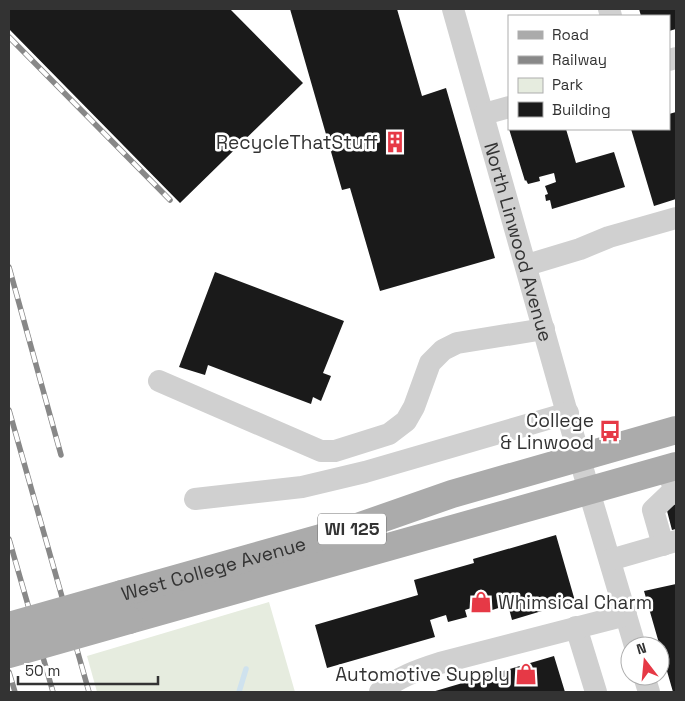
<svg xmlns="http://www.w3.org/2000/svg" width="685" height="701" viewBox="0 0 685 701" font-family="'Space Grotesk',sans-serif">
<rect width="100%" height="100%" fill="#fff"/>
<path fill="#e6ecdf" d="M269,602L295,692H97L87,656Z"/>
<g fill="none" stroke-linecap="round" stroke-linejoin="round">
<path stroke="#cfe2ee" stroke-width="5.5" d="M239,692L246,669"/>
</g>
<path fill="#1a1a1a" d="M9,9H230L303,83L180,203L9,29Z
M290,9H397L422,96L446,88L495,258L380,291L350,188L342,190Z
M639,9H676V29L669,31V16H641Z
M676,112V199L654,206L631,129H669V114Z
M509,129H566L576,163L614,152L625,187L552,209L550,200L546,201L545,195L548,194L545,186L556,182L554,173L539,177L540,181L528,184L526,180L525,181Z
M215,272L344,321L323,373L331,376L321,401L313,397L311,404L208,365L205,375L179,367Z
M676,504V529L672,530L666,507Z
M556,535L575,601L512,620L508,605L489,611L487,603L465,610L467,617L448,622L446,615L430,620L435,637L327,668L315,625L418,595L414,580L474,563L473,559Z
M676,584V692H673L644,591Z
M554,656L565,692H432Z"/>
<g fill="none" stroke-linecap="round" stroke-linejoin="round">
<g stroke="#d0d0d0" stroke-width="22">
<path id="s1" d="M453,9L589,491L635,646"/>
<path d="M609,9L611,16"/>
<path d="M669,60L676,58"/>
<path d="M484,114L509,107"/>
<path d="M527,265L580,249L609,237L676,218"/>
<path d="M159,381L321,451H335L389,434L406,421L414,407L430,363L443,350L457,343L544,329"/>
<path d="M195,499L302,487L365,472L568,413"/>
<path d="M663,545L653,510L674,490L668,469"/>
<path d="M610,560L676,541"/>
<path d="M576,627L596,692"/>
<path d="M644,676L649,692"/>
<path d="M380,692C398,677 418,670 440,663L626,615"/>
</g>
<g stroke="#ababab" stroke-width="28">
<path id="s2" d="M122,594L346,531L452,494L676,430"/>
<path d="M129,620L676,466"/>
</g>
<g stroke="#888" stroke-width="5.5">
<path id="rail" d="M9,37L170,200
M9,267L61,455
M9,410L89,692
M9,539L53,692
M9,672L15,692"/>
</g>
<use href="#rail" stroke="#fff" stroke-width="4" stroke-dasharray="11" stroke-linecap="butt"/>
<path stroke="#ababab" stroke-width="28" d="M9,626L122,594
M9,654L129,620"/>
</g>
<defs>
<g id="building-bare" transform="scale(1.725)"><path d="M-4-6H4V6H1V3H-1V6H-4ZM-2.5-4.3h1.7v1.8h-1.7ZM.8-4.3h1.7v1.8H.8ZM-2.5-1h1.7V.8h-1.7ZM.8-1h1.7V.8H.8Z" fill="#e63946" stroke="#fff" stroke-width="2.5" paint-order="stroke"/></g>
<g id="bus-bare" transform="scale(1.725)"><path d="M-5-6H5V4H4V6H2V4H-2V6H-4V4H-5ZM-3.5-4V0h7V-4ZM-3.5 1.2v1.5H-2V1.2ZM2 1.2v1.5H3.5V1.2Z" fill="#e63946" stroke="#fff" stroke-width="2.5" paint-order="stroke"/></g>
<g id="shop-bare" transform="scale(1.725)"><path d="M-5-2.5h2.3a2.7 3.5 0 0 1 5.4 0H5L5.5 6h-11ZM-1.5-2.5h3a1.5 2.3 0 0 0-3 0Z" fill="#e63946" stroke="#fff" stroke-width="2.5" paint-order="stroke"/></g>
</defs>
<g fill-rule="evenodd">
<use href="#building-bare" x="395" y="142"/>
<use href="#bus-bare" x="610" y="431"/>
<use href="#shop-bare" x="481" y="602"/>
<use href="#shop-bare" x="526" y="674"/>
</g>
<g text-anchor="middle" stroke-width="5" stroke-linejoin="round" paint-order="stroke">
<rect fill="#fff" stroke="#707070" stroke-width="1" x="318" y="513.5" width="68" height="31" rx="4"/>
<g font-size="18" font-weight="bold" fill="#333">
<text x="352" y="535">WI 125</text>
</g>
<g font-size="19" fill="#333" stroke="#fff" text-anchor="end">
<text x="378" y="149">RecycleThatStuff</text>
<text x="594" y="427">College<tspan x="594" dy="22">&amp; Linwood</tspan></text>
<text x="498" y="609" text-anchor="start">Whimsical Charm</text>
<text x="510" y="681">Automotive Supply</text>
</g>
<g font-size="19" fill="#333" stroke="#fff">
<text dy="7" stroke="none"><textPath href="#s1" startOffset="242">North Linwood Avenue</textPath></text>
<text dy="7" stroke="none"><textPath href="#s2" startOffset="95">West College Avenue</textPath></text>
</g>
</g>
<rect width="685" height="701" fill="none" stroke="#333333" stroke-width="20"/>
<rect x="508" y="15" width="162" height="115" fill="#ffffff" stroke="#adadad"/>
<rect x="518" y="31" width="25" height="8" fill="#ababab" stroke="#adadad"/>
<text x="552" y="40" font-size="15" fill="#333333">Road</text>
<rect x="518" y="56" width="25" height="8" fill="#888888" stroke="#adadad"/>
<text x="552" y="65" font-size="15" fill="#333333">Railway</text>
<rect x="518" y="78" width="25" height="15" fill="#e6ecdf" stroke="#adadad"/>
<text x="552" y="90" font-size="15" fill="#333333">Park</text>
<rect x="518" y="102" width="25" height="15" fill="#1a1a1a" stroke="#adadad"/>
<text x="552" y="115" font-size="15" fill="#333333">Building</text>
<g transform="translate(645 661) rotate(344)"><circle r="24" fill="#ffffff" stroke="#adadad"/>
<path d="M0-4L9 19L0 12L-9 19Z" fill="#e63946"/>
<text y="-8" font-size="14" font-weight="bold" text-anchor="middle" fill="#333333">N</text>
</g>
<path d="M18 676v8h140v-8" fill="none" stroke="#333333" stroke-width="2.5"/>
<text x="25" y="676" font-size="15" fill="#333333" stroke="#ffffff" stroke-width="4" paint-order="stroke">50 m</text>
</svg>
